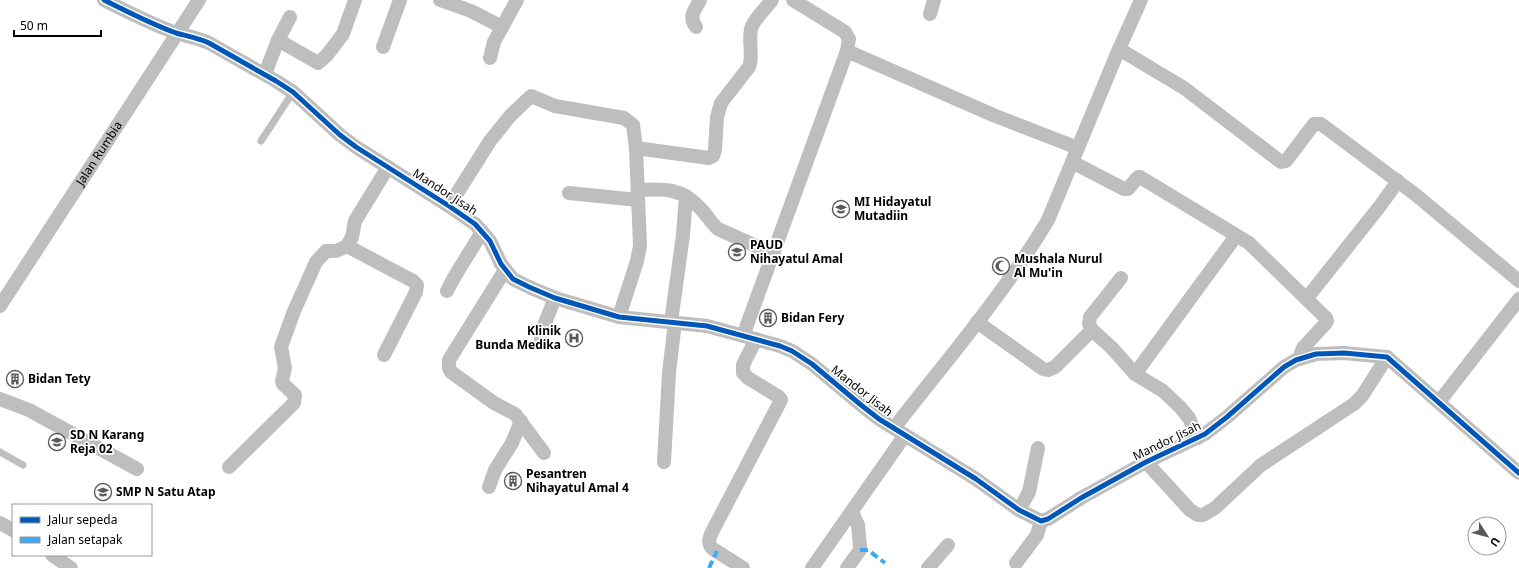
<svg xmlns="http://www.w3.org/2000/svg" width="1519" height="568" viewBox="0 0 1519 568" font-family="'Noto Sans',sans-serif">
<rect width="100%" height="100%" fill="#fff"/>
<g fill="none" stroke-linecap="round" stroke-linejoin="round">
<path stroke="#bebebe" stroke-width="7" d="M261,141L293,92
M0,452L23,465"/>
<g stroke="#bebebe" stroke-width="14">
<path d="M104,0C128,12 151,24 176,33C187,36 198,38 209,43L276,81L293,92L340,135L356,147L449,206L475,224L490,241L501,264L513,279L529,287L555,298L619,317L707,326L780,346L792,351L812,364L861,405L879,419L976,479L1019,510L1041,521L1048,519L1081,498L1146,462L1205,434L1227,417L1284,367L1296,360L1316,354L1344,353L1387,357L1519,473"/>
<path d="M440,0L471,11L502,27"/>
<path d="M930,14L934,0"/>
<path d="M696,27C688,16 695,10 700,0"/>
<path d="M278,40L318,63L327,55L343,34L355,0"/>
<path d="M383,47L400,0"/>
<path d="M1119,49L1184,88L1281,162L1286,161L1314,124H1321L1416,195L1519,281"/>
<path d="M847,51L993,115L1078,148"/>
<path d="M490,58L494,42L517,0"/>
<path d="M265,74L278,40L290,17"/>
<path d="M636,148L709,158L713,156L715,150L717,117L721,103L749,67C754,55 747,39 752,26C756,17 766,8 772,0"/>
<path d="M1072,162L1124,189H1128L1138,177H1140L1249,243L1326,318L1327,321L1325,324L1303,348L1301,353L1306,357"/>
<path d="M638,190C663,189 681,187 700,208C707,215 711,223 718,229L774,254"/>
<path d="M569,193L638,200"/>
<path d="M449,206L490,141L510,116L531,96L555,106L624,118L633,125L636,148L640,246L637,261L619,317"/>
<path d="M347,246L413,281L417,285L416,292L384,355"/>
<path d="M505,270L449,360V368L451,372L494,403L515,414L544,453"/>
<path d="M1121,278L1090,317L1089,324L1092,330L1112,348L1135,374L1163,391L1180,407L1189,418L1198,438"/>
<path d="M447,291C457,270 471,252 482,231"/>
<path d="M1307,298L1380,206L1398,181"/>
<path id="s1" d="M0,306L199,0"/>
<path d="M671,322L683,235L686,196"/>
<path d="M977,322L1043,369L1048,370L1055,367L1092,330"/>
<path d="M743,336L847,51L849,39L845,32L793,0"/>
<path d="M541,340L543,328L555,298"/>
<path d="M1135,374L1236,236"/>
<path d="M0,399L29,410L137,469"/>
<path d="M1439,402L1519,299"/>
<path d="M894,428C947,360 1004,294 1048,220L1119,49L1141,0"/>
<path d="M664,462L669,373L675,322"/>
<path d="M1146,462L1190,510L1198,515H1203L1215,508L1261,465L1354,404L1362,396L1387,357"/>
<path d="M229,467L294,403L295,395L283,384L282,381L285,368L281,347L294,311L312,271L316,262L326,251H336L347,246L352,237L355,221L388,167"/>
<path d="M489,487L495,470L512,443L521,421"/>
<path d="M1019,510L1029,492L1038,448"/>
<path d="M0,523L13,530"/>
<path d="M52,555L71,568"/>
<path d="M1016,563L1037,535L1041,521"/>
<path d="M743,568L713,549C707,544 709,538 712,532L781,400L779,397L748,378L743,373V365L756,339"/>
<path d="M812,568L905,435"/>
<path d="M847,568L860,550V547L858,525L852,512"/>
<path d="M928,568L948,545"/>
</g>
<path stroke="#3fa9f5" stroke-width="4" stroke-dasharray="8 4" stroke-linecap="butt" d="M860,550H868L885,563
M709,568L717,551"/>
<g stroke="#fff" stroke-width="8">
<path id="cycleway" d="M104,0C128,12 151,24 176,33C187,36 198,38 209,43L276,81L293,92L340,135L356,147L449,206L475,224L490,241L501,264L513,279L529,287L555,298L619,317L707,326L780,346L792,351L812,364L861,405L879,419L976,479L1019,510L1041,521L1048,519L1081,498L1146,462L1205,434L1227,417L1284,367L1296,360L1316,354L1344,353L1387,357L1519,473"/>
</g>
<use href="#cycleway" stroke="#0057b8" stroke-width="5"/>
</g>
<defs>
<g id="school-ring" transform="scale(0.9)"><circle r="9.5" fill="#fff" stroke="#595959" stroke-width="1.5"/><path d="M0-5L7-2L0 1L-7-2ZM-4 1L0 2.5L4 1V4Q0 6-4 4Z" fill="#595959"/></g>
<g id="mosque-ring" transform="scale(0.9)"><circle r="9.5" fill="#fff" stroke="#595959" stroke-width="1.5"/><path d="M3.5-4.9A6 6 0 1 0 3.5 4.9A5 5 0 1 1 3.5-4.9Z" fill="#595959"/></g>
<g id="building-ring" transform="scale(0.9)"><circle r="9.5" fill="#fff" stroke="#595959" stroke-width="1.5"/><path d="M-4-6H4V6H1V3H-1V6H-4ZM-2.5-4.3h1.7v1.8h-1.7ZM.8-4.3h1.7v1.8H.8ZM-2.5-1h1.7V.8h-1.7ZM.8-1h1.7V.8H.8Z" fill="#595959"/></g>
<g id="hospital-ring" transform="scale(0.9)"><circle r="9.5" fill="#fff" stroke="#595959" stroke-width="1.5"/><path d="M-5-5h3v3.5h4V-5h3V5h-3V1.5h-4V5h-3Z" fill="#595959"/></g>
</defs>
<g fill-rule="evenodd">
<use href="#school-ring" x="841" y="209"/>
<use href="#school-ring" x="737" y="252"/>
<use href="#mosque-ring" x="1001" y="266"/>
<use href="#building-ring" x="768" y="318"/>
<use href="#hospital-ring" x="574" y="338"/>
<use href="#building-ring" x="15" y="379"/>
<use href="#school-ring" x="57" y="442"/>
<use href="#building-ring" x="513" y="481"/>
<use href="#school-ring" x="103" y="492"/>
</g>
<g text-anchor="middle" stroke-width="3.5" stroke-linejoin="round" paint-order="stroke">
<g font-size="12" fill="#000" stroke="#fff">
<text dy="4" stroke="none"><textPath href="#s1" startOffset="182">Jalan Rumbia</textPath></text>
<text transform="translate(445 192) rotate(33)" y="4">Mandor Jisah</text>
<text transform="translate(862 391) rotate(38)" y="4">Mandor Jisah</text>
<text transform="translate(1167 441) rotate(-26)" y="4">Mandor Jisah</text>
</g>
<g font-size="12" font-weight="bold" fill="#000" stroke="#fff" text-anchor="start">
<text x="854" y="206">MI Hidayatul<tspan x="854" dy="14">Mutadiin</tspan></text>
<text x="750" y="249">PAUD<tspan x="750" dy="14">Nihayatul Amal</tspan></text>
<text x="1014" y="263">Mushala Nurul<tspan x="1014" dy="14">Al Mu'in</tspan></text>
<text x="781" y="322">Bidan Fery</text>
<text x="561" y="335" text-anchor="end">Klinik<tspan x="561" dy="14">Bunda Medika</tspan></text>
<text x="28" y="383">Bidan Tety</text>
<text x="70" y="439">SD N Karang<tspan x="70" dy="14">Reja 02</tspan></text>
<text x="526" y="478">Pesantren<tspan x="526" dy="14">Nihayatul Amal 4</tspan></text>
<text x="116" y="496">SMP N Satu Atap</text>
</g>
</g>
<rect x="12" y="504" width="140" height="52" fill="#ffffff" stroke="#999999"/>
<rect x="20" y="517" width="20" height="6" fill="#0057b8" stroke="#999999"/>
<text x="48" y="524" font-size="12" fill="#000000">Jalur sepeda</text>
<rect x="20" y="537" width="20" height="6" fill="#3fa9f5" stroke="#999999"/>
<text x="48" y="544" font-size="12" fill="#000000">Jalan setapak</text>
<g transform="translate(1487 536) rotate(126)"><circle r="19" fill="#ffffff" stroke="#999999"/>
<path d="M0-3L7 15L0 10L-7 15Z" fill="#595959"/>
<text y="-6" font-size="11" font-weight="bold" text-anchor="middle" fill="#000000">U</text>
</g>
<path d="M14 30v6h87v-6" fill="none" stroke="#000000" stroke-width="2"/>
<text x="20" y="30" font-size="12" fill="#000000" stroke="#ffffff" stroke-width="3" paint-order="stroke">50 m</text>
</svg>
